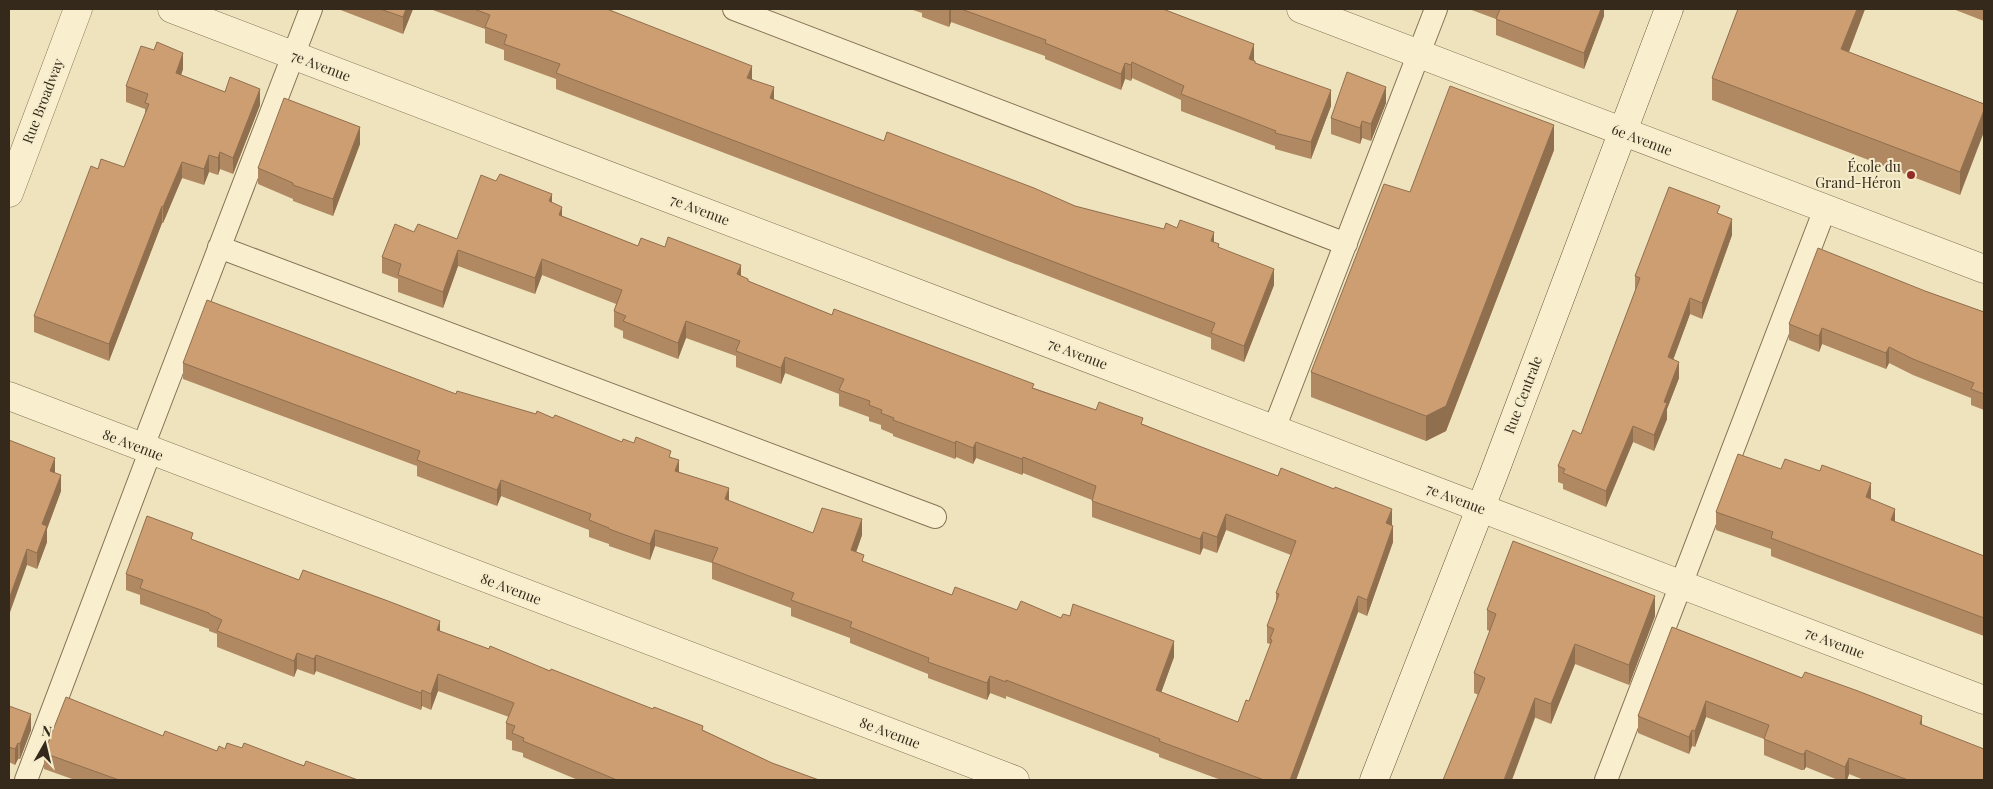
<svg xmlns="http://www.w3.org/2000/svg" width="1993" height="789" viewBox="0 0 1993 789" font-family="'Playfair Display',serif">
<rect width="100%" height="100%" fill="#eee3bc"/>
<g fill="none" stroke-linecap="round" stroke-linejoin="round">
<g stroke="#857256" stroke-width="24">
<path id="lane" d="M734,9L1346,244
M219,247L935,517
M1274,429L1436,9
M142,449L311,9
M26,780L150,452
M1606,780L1825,209"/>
</g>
<g stroke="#857256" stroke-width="29">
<path id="street" d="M172,9L1984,700
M1301,9L1984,269
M9,193L78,9
M9,396L1015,780"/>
</g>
<g stroke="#675339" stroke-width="29">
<path id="secondary" d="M1374,780L1493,476L1669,9"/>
</g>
<use href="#lane" stroke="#f9efcf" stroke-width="22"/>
<use href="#street" stroke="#f9efcf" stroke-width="28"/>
<use href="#secondary" stroke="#f9efcf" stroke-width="28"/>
</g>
<path fill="#b08861" d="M338,9H413L403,34Z
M430,9H607L752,79L774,100L884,141L1075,206L1214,242L1219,248L1274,285L1244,362L1211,349V338L556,89V79L504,60V50L485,43V29Z
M910,9H1163L1254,60L1255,63L1331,106L1311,159L1275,149V146L1181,111V100L1132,78L1131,81L1125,79L1121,90L1045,59V56L951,22L949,27L922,17V13Z
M1469,9H1604V16L1584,69L1496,35V19Z
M1738,9H1865L1849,52L1984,104L1960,195L1712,100V78Z
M1953,9H1984V21Z
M183,69L181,75L260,105L233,174L220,169L218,175L209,172L204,185L182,178L163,223H162L109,361L34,332V316L98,169L124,167L145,114V109L126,102V86Z
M1386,103L1371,141L1362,138L1360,144L1331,134V118Z
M360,144L333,216L293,201V199L258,184V168Z
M1554,150L1446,431L1426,441L1311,397V372L1410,192Z
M496,181L552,203L562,216L638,246L741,276L748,281L832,315L1034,388L1096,410L1143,424L1392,526L1393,542L1367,616L1358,612L1296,780H1221L1159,757V754L1006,696V699L990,693L987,700L928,678V674L850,643V638L791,616V608L712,579V563L655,546L650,560L609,546V544L589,537V530L501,496L497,506L417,476V466L183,379V363L456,394L553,418L622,442L671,457L679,472L729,501L813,533L862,535L856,552L864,562L952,595L1017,610L1061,618L1174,657L1161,692L1238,722L1249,701L1270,646V644L1267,643V626L1276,602V593L1291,555L1226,530L1217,553L1203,548L1200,555L1092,517V500L1023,473L1022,475L976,458L973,464L956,457L955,459L893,436V434L881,429V425L869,421V417L839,406V394L785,373L781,384L736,367V356L686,338L678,359L623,338V331L614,327V311L616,304L542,275L535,294L458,266L443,308L398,292V279L382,273V257L414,232L457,239Z
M1720,214L1732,235L1702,319L1690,314L1673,359L1679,378L1667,409V419L1654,451L1633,442L1606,507L1563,489V484L1558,482V466L1581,434L1635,291V276Z
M1925,291L1984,312V410L1971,405V398L1913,375L1889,363L1886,369L1822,344L1819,352L1789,340V324Z
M9,440L55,473L61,491L47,529V542L37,569L27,565Z
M1871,499L1895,522L1984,556V636L1771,556V549L1716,530V512Z
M193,540L299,580L550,671L703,730L772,763L819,780H578L523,757V753L512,750V741L506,739V723L509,717L438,691L431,710L422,706L421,710L316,671L314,675L297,669L294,677L217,647V634L209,631V629L140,604V595L126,590V574Z
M1487,610L1655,616L1629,685L1575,664L1551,724L1474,693V673L1490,631L1487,630Z
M1672,627L1922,725L1984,780H1864L1849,774L1847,780H1838L1806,767L1804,770H1801L1764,755V739L1706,717L1695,747L1692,746L1689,754L1638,733V716Z
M9,706L31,730L20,759H18L15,765L9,762Z
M163,736L217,751L225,749L242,748L358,780H75L44,769V753Z"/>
<path fill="#906f4f" d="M406,9H413L403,34V17Z
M950,9H951V22L949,27V11Z
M1601,9H1604V16L1584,69V53Z
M1857,9H1865L1841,72V49Z
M1254,44V60L1249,75V59Z
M183,53V69L176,90V73Z
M1132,62V78L1131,81V65Z
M1125,63V79L1121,90V74Z
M752,66V82L747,78Z
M774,87V103L770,98Z
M1386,87V103L1371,141V124Z
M260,89V105L233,174V158Z
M1331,90V106L1311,159V142Z
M1984,110V132L1960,195V172Z
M1362,121V138L1360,144V128Z
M1554,125V150L1446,431L1426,441V416Z
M360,127V144L333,216V199Z
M220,152V169L218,175V158Z
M209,155V172L204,185V169Z
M182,162V178L163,223V207Z
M552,194V210L549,201Z
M162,206V223L109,361V344Z
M562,207V223L559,215Z
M1732,219V235L1702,319V303Z
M1214,232V248L1211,241Z
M458,250V266L443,308V292Z
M542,259V275L535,294V278Z
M741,265V281L737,274Z
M1274,269V285L1244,362V346Z
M1690,298V314L1668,374V357Z
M686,321V338L678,359V343Z
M1822,328V344L1819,352V336Z
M1889,347V363L1886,369V353Z
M785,357V373L781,384V368Z
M1679,362V378L1667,409V419L1654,451V435L1664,402Z
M1633,426V442L1606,507V491Z
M956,441V457L955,459V443Z
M976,442V458L973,464V448Z
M1023,457V473L1022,475V459Z
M55,458V474L50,471Z
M679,460V477L675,471Z
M61,475V491L47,529V542L37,569V553L42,524Z
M501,480V496L497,506V490Z
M1871,483V501L1866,497Z
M729,488V504L725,499Z
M1392,509V525L1386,540V523Z
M1895,509V527L1891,520Z
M1226,514V530L1217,553V537Z
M862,519V535L851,567V550Z
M1393,526V542L1367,616V600Z
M655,530V546L650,560V544Z
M1203,532V548L1200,555V539Z
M27,549V565L9,615V599Z
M1358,596V612L1296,780H1290Z
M1655,596V616L1629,685V665Z
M440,621V637L437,630Z
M1174,641V657L1156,707V690Z
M1575,644V664L1551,724V704Z
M297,653V669L294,677V661Z
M316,655V671L314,675V659Z
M438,674V691L431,710V694Z
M990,676V693L987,700V683Z
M422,690V706L421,710V693Z
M1535,698V718L1512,780H1504Z
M1706,701V717L1695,747V731Z
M31,714V730L20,759V744Z
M1922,716V732L1920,724Z
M1692,730V746L1689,754V737Z
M18,743V759L15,765V749Z
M1806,750V767L1804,770V754Z
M1849,758V774L1847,780H1845V767Z"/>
<path fill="#cd9e71" stroke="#906f4f" d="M380,9H406L403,17Z
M474,9H607L752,66L747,78L774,87L770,98L884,141L887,132L1034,188L1075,206L1164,229L1166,223L1177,228L1180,220L1214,232L1211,241L1219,244L1218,247L1274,269L1244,346L1211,333L1215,323L556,73L560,64L504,44L507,35L485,27L490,15Z
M961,9H1163L1254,44L1249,59L1255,61V63L1331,90L1311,142L1275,133L1276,131L1181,94L1184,86L1132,62L1131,65L1125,63L1121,74L1045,43L1046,40Z
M1500,9H1601L1584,53L1496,19Z
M1738,9H1857L1841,49L1984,104V110L1960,172L1712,78Z
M157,42L183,53L176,73L225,92L230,77L260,89L233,158L220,152L218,158L209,155L204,169L182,162L163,207L162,206L109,344L34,316L91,166L98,169L101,159L124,167L149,104L145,103L148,94L126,86L141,46L154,50Z
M1347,72L1386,87L1371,124L1362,121L1360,128L1331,118Z
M1450,86L1554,125L1446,406L1426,416L1311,372L1384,184L1410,192Z
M284,98L360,127L333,199L293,185V183L258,168Z
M500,174L552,194L549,201L562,207L559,215L638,246L641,238L665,247L668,237L741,265L737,274L748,279V281L832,315L834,309L1034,384L1032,388L1096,410L1099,402L1123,411L1143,418L1141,424L1278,476L1281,468L1334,489L1335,487L1392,509L1386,523L1393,526L1367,600L1358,596L1290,780H1264L1159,741L1160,739L1006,680V682L990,676L987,683L928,662L929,658L850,627L852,622L791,600L794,593L712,562L718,548L655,530L650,544L609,529V528L589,520L591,514L501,480L497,490L417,460L420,451L183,363L207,300L456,394L457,391L536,414L537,411L553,418L555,415L622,442L623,439L634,443L636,437L671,451L669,457L679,460L675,471L729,488L725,499L813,533L822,508L862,519L851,550L864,555L862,561L952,595L955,587L1017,610L1021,601L1061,618L1063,614L1070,616L1073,604L1174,641L1156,690L1238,722L1246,700L1249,701L1272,640L1270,639L1274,629L1267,626L1279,594L1276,593L1296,541L1226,514L1217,537L1203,532L1200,539L1092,501L1096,486L1023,457L1022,459L976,442L973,448L956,441L955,443L893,420L894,418L881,413L882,410L869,405L870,401L839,390L844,379L785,357L781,368L736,351L740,341L686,321L678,343L623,321L626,316L614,311L622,290L542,259L535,278L458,250L443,292L398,275L401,264L382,257L395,224L414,232L418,224L457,239L481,175L496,181Z
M1669,187L1720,206L1717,213L1732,219L1702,303L1690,298L1668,357L1679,362L1664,402L1667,403L1654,435L1633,426L1606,491L1563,473L1565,469L1558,466L1573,430L1581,434L1640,278L1635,276Z
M1818,248L1925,291L1984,312V394L1971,389L1974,383L1913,359L1889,347L1886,353L1822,328L1819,336L1789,324Z
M9,440L55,458L50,471L61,475L42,524L47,526L37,553L27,549L9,599Z
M1738,454L1781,469L1785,459L1820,471L1822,465L1871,483L1866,497L1895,509L1891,520L1984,556V618L1771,538L1773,532L1716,512Z
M147,516L193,533L191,539L299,580L303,570L388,601L440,621L437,630L489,649L490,646L550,671L551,669L653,709L654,707L703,726L702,730L772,763L819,780H617L523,741L524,738L512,733L515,726L506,723L514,703L438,674L431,694L422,690L421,693L316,655L314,659L297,653L294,661L217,631L222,620L209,614V613L140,588L143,580L126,574Z
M1513,541L1655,596L1629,665L1575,644L1551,704L1535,698L1504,780H1443L1485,678L1474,673L1496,614L1487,610Z
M1672,627L1802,678L1805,672L1858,691L1922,716L1920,724L1984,749V780H1908L1849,758L1845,767L1806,750L1804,754H1801L1764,739L1769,725L1706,701L1695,731L1692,730L1689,737L1638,716Z
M66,697L163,736L165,731L217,751L219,746L225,749L227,743L242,748L244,743L304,766L306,761L358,780H119L44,753Z
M9,706L31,714L20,744L18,743L15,749L9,747Z"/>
<circle fill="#942d25" stroke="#f5eccb" stroke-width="2" cx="1911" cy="175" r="5"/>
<g text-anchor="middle" stroke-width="4" stroke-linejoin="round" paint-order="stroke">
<g font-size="14" fill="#34291b" stroke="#f5eccb">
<text transform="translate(321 66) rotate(21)" y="5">7e Avenue</text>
<text transform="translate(43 101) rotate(-69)" y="5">Rue Broadway</text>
<text transform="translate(1642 140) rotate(21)" y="5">6e Avenue</text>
<text transform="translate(700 210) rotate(21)" y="5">7e Avenue</text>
<text transform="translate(1078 354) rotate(21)" y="5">7e Avenue</text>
<text transform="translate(1523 395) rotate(-69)" y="5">Rue Centrale</text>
<text transform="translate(133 445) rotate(21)" y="5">8e Avenue</text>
<text transform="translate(1456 499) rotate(21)" y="5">7e Avenue</text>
<text transform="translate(511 589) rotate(21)" y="5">8e Avenue</text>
<text transform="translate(1835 643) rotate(21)" y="5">7e Avenue</text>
<text transform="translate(890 733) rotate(21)" y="5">8e Avenue</text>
</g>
<g font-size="14" fill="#34291b" stroke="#f5eccb" text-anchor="end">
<text x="1901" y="172">École du<tspan x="1901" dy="16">Grand-Héron</tspan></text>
</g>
</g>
<rect width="1993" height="789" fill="none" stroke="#34291b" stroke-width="20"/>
<g transform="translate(45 744) rotate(8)" stroke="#f5eccb" stroke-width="4" paint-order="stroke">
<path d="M0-4L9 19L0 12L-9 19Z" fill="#34291b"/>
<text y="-8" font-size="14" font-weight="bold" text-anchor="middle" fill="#34291b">N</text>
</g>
</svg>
